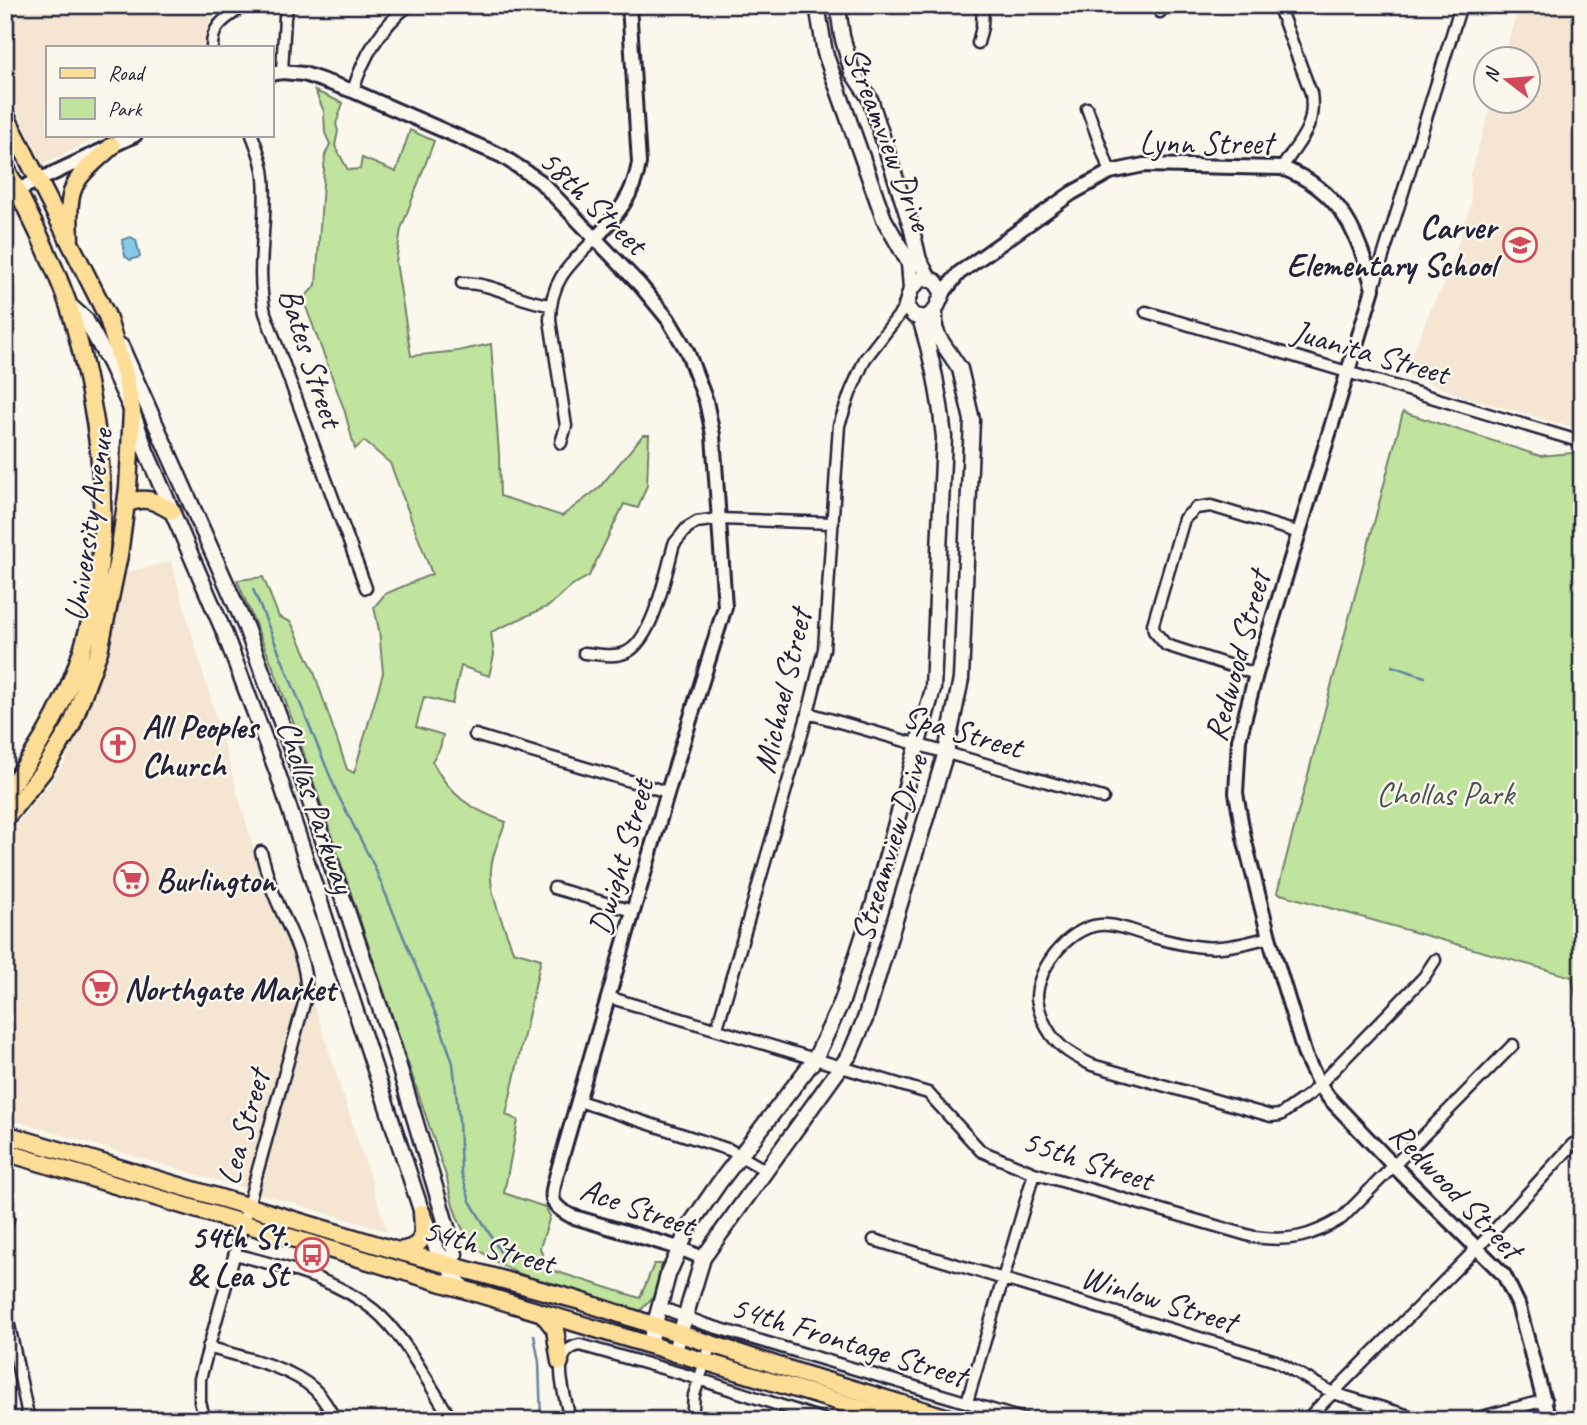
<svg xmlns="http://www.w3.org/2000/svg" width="1587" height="1425" viewBox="0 0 1587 1425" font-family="Caveat,sans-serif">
<rect width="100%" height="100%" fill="#fbf7ec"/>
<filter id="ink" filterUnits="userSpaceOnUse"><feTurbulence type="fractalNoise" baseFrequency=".0143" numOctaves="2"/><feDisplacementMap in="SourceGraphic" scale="14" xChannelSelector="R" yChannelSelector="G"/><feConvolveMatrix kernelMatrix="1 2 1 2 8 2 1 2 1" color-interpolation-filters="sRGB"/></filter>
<g filter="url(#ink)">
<path fill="#f4e6d2" d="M5,5H217L206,29L207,47H47V135H104L43,164L5,86Z
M1519,5H1582V430L1463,396L1405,374L1432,305L1444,285L1471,204L1470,174L1489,113L1490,102H1528V60L1503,59Z
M171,561L264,885L317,1014L387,1231L5,1118V839L64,764L94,690L120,574Z"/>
<path fill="#c0e39d" stroke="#71826c" stroke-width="2" d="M315,91L343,103L336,124L338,131L335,146L348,170L360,169L362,158L396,172L410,130L434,141L401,229L396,262L411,356L458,351L491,344L499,454L500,496L562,516L599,488L643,435H649L647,485L638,508L624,504L589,576L571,586L549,606L491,632L494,655L489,676L461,666L452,704L424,697L416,727L443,735L440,748L432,761C450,796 470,809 506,822C500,837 492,854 491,870C489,897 505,926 513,951L541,959L506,1115L518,1120L504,1193L545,1207L550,1216L540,1248L548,1269L640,1298L654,1264H662L653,1297L640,1311C594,1297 498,1278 469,1239C456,1221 451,1200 447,1179L295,727L273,667L237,580L263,577L279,617L291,622L313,669L347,769L354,773L383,673L379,630L374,607L385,594L432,574L390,463L364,441L355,449L344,409L303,299L316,285L325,155L330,144L325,133L324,111Z
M1403,412L1540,456L1582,452V1028L1572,977L1277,893Z"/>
<path fill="#87c9e8" stroke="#5f86a3" stroke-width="2" d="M131,237L136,240L140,257L130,260L125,256L122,240Z"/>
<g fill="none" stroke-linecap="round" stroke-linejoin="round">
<path stroke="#5f86a3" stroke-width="2.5" d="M253,589L337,793L374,866L439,1022L453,1063L459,1120L461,1172L470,1201L501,1253
M1392,666L1425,677
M534,1335L539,1362L541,1420"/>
<g stroke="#22223b" stroke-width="15">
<path id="minor" d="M1159,5L1160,12
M1278,5L1311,93C1316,129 1299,140 1282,168
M978,43L982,27L983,5
M212,47C212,23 228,18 245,5
M282,72L285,17L288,5
M353,91C363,57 381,27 409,5
M1087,108L1110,172
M252,135C257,148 263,162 264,177C268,223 255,267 265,313L366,588
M462,283C496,283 519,302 551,305
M1373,289L1461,5
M1146,312L1575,440L1582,439
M561,443L566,426L550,320C550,280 570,264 596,238
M584,653C597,654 614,658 627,652C654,638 666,572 674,544L687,528L697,522L719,519L833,523
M1256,674L1166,645L1154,631L1153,624L1184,519L1196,508L1211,506L1300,533
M808,713L1103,798
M475,735L667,792
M554,888L633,911
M1269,937C1218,952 1201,950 1149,936C1136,932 1122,926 1108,925C1073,921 1036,967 1037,999C1038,1006 1040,1013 1043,1020C1053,1044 1069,1054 1092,1065L1271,1116L1280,1115L1310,1094L1424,977L1435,960
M608,997L928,1093L981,1151L1034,1173L1254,1237C1290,1242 1311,1237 1342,1218L1513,1045
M717,1028L808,713L824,649L839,425L851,391L865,359L906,306
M579,1101L730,1150L765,1170
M5,1228L8,1218
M874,1240L1276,1361L1333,1393L1423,1420
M235,1254C282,1267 335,1278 374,1310C404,1334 430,1387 452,1420
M5,1306L29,1420
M660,1307L704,1324L1026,1420
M208,1347C240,1357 289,1366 314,1389C323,1397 329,1409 336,1420
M967,1402L1034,1173
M205,1420L200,1402V1379L306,996C309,958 285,924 272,889C268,877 265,865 261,852
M570,1420C566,1397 547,1351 580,1345L683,1374L825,1420
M692,1420L694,1395L711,1344
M1306,1420L1488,1237L1573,1144
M1470,1420L1546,1400"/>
</g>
<g stroke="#22223b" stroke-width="18">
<path id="tertiary" d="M271,74L282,72L304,74L353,91L502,156L540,181L640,285L668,319L687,351L706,401L713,435L725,607L668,791L556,1177C550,1200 550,1204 571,1216L679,1248L703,1258
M5,196L135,135
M596,238C617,215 634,195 639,163L629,5
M943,293L959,273L1072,193L1110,172L1144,165L1282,168C1340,189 1359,233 1373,289L1256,674L1239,740L1236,793L1244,838L1269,937L1305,1055L1319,1084L1329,1098L1393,1165L1504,1275L1518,1304L1549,1420"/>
</g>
<g stroke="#22223b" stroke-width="19">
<path id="secondary" d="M817,5L825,53L884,219L909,263L911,289
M842,5L839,15L842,36L852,72L870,99L911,226L919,260L929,278
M922,278L935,281L943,293L935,311L926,318L914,316L906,306L911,289Z
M67,303L86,320L110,364L132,411L146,451L224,632L278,774L422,1213L437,1250L464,1290
M121,346L246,628L302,778L392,1043L455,1254L448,1265
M649,1346L668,1275L690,1225L719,1183L815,1059L842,1001L873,906L933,689L944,437C940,396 932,357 920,318
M674,1354L703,1258L850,1054L865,1019L946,752L961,679L972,420L960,369L939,338L935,328V311"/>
</g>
<g stroke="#22223b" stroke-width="21">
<path id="primary" d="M5,114L107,316L125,375L132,411L128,488L119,555L99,651L71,727L44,770L5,819
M5,166C27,210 50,254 67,301C77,330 84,362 90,393C119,539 100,675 5,793
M70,238C67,183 72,182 112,146
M126,504C145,495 155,501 172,511
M5,1134L398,1251L577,1300L800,1373L955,1420
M5,1152L900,1420
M399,1251C425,1247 424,1236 422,1213
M543,1314L555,1329L560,1362"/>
</g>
<use href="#minor" stroke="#fbf7ec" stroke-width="10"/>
<use href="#tertiary" stroke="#fbf7ec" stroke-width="12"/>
<use href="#secondary" stroke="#fbf7ec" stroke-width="14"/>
<use href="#primary" stroke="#fedd96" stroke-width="16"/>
</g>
</g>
<defs>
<g id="school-ring" transform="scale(1.75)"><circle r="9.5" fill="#fbf7ec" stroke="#d1495b" stroke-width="1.5"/><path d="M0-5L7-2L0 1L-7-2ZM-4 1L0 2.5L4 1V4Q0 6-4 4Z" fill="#d1495b"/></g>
<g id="church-ring" transform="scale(1.75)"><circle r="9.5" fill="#fbf7ec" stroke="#d1495b" stroke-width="1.5"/><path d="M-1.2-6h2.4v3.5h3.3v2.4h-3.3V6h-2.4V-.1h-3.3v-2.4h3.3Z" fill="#d1495b"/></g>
<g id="supermarket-ring" transform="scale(1.75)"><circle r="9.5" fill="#fbf7ec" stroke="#d1495b" stroke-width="1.5"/><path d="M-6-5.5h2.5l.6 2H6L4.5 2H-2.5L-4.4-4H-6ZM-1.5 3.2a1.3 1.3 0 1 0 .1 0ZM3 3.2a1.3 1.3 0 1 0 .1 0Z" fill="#d1495b"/></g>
<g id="bus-ring" transform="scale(1.75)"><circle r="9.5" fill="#fbf7ec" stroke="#d1495b" stroke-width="1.5"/><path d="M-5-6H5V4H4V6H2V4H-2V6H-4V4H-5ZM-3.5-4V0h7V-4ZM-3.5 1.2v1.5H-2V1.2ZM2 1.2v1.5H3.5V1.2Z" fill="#d1495b"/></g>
</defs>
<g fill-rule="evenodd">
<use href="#school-ring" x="1520" y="245"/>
<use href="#church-ring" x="118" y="745"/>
<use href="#supermarket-ring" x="131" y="879"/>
<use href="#supermarket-ring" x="100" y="988"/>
<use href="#bus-ring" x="312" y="1255"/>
</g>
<g text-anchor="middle" stroke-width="5" stroke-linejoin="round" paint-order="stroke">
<g font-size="33" fill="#22223b" stroke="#fbf7ec">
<text transform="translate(889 138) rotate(69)" y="12">Streamview Drive</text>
<text x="1206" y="154">Lynn Street</text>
<text transform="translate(594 201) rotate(44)" y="12">58th Street</text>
<text transform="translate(1371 351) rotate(16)" y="12">Juanita Street</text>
<text transform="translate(312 357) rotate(72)" y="12">Bates Street</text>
<text transform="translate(87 525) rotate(-82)" y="12">University Avenue</text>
<text transform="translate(1236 656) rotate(-75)" y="12">Redwood Street</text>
<text transform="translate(781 691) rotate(-77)" y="12">Michael Street</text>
<text transform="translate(963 730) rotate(16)" y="12">Spa Street</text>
<text transform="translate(317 806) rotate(71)" y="12">Chollas Parkway</text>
<text transform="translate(888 848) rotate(-73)" y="12">Streamview Drive</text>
<text transform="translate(620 857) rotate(-74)" y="12">Dwight Street</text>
<text transform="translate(242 1127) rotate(-74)" y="12">Lea Street</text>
<text transform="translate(1088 1159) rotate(18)" y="12">55th Street</text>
<text transform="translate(1457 1190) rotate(46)" y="12">Redwood Street</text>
<text transform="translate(638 1206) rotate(19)" y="12">Ace Street</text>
<text transform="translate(489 1245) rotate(15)" y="12">54th Street</text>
<text transform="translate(1159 1298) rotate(17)" y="12">Winlow Street</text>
<text transform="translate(849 1340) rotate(17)" y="12">54th Frontage Street</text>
</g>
<g font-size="33" font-weight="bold" fill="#22223b" stroke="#fbf7ec" text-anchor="start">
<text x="1496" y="238" text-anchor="end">Carver<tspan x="1496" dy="38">Elementary School</tspan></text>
<text x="142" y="738">All Peoples<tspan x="142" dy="38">Church</tspan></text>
<text x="156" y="891">Burlington</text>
<text x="124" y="1000">Northgate Market</text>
<text x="288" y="1248" text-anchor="end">54th St.<tspan x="288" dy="38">&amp; Lea St</tspan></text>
</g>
<g font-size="33" fill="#4a5254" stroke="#fbf7ec">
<text x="1445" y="805">Chollas Park</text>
</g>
</g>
<rect width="1587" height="1425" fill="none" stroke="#fbf7ec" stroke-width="28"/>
<rect x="14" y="14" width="1559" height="1397" fill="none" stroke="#22223b" stroke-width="2.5" filter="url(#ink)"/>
<rect x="46" y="46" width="228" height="91" fill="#fbf7ec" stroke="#a4a2a5" stroke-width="2"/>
<rect x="60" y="68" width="35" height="10" fill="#fedd96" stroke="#a4a2a5" stroke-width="2"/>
<text x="108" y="80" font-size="21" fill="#22223b">Road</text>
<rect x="60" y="98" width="35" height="21" fill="#c0e39d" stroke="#a4a2a5" stroke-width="2"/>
<text x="108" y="116" font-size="21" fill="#22223b">Park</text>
<g transform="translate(1507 80) rotate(286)"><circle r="33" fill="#fbf7ec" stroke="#a4a2a5" stroke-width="2"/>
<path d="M0-5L12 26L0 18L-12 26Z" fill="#d1495b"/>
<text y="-10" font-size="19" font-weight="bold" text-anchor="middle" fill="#22223b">N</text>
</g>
</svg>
